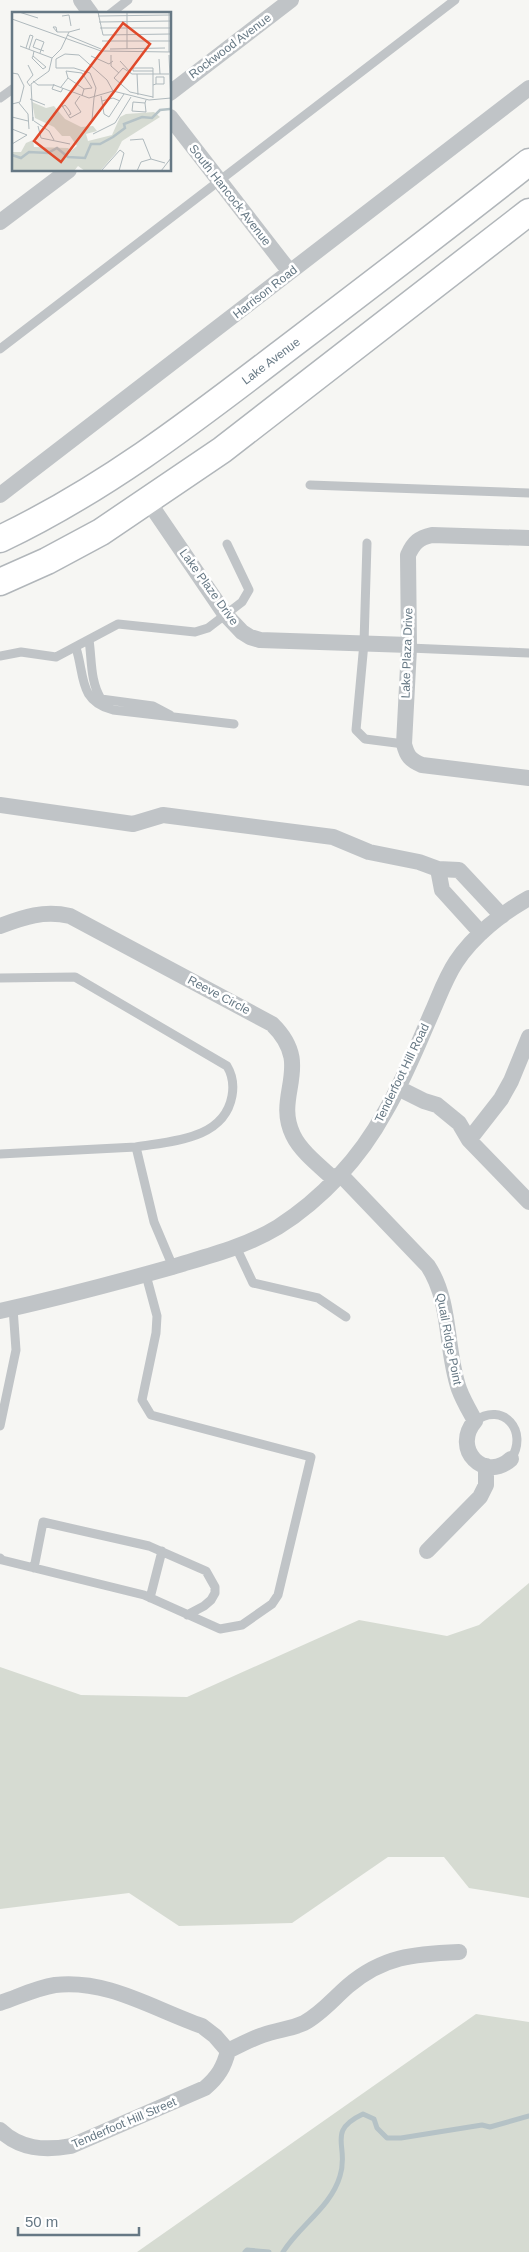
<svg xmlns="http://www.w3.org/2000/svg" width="529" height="2252" viewBox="0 0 529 2252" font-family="Arial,sans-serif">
<rect width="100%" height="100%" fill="#f6f6f3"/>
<path fill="#d6dbd2" d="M529,1583V1898L469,1888L444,1857H388L292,1923L179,1926L129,1893L0,1909V1667L81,1695L187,1697L359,1620L447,1636L479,1625Z
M476,2014L529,2022V2252H137Z"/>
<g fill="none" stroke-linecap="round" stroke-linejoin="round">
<path stroke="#b5c2c6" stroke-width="5" d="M245,2252L247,2250L269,2252
M283,2252C300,2225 331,2207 340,2176C350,2146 325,2132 363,2114L374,2119L377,2128L387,2138H401L482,2125L490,2127L529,2116"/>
<g stroke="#b1b6ba" stroke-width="29">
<path id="primary" d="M0,539C103,490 190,423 280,354C364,290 447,227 529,162
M0,582L47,561L101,532L222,450L529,212"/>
</g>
<path stroke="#c0c4c7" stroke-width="9" d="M110,14L128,0
M0,98L14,88
M0,349L455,0
M310,485L529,493
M367,543L364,643L356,730L365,739L404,744
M89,640C92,660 90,681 101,699L153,706L170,715
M76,648C85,675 78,701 113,710L234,724
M409,648L529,653
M0,656L21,652L56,657L118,624L195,632L208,628L242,602L249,590L227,544
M0,978L75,977L227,1066C233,1076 234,1085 232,1096C224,1140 171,1141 136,1147
M0,1154L136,1147L154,1222L173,1267
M236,1247L253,1283L318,1298L346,1317
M475,1421C503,1401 529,1431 511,1459
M0,1426L16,1350L13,1308
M0,1558L2,1560L144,1595L220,1629L242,1625L272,1604L278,1595L311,1457L151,1415L142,1400L156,1333L157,1316L146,1275
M34,1568L43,1522L149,1546L206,1571L215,1587V1593L211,1600L204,1606L187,1615
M150,1598L162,1551"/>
<path stroke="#c0c4c7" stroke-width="16" d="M81,0L91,14
M170,93L291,0
M170,117L290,272
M0,222L69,170
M0,495L529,88
M148,501L225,614L242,632L250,637L260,640L409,645
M529,538L432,535C419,538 414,542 408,555L409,648L404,744C407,756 410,760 422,765L529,778
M0,805L133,824L163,815L333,837L369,852L419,862L438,869L459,870L502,916
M438,869L442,890L481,933
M0,926C24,917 44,910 70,916L272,1024C315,1066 273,1094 293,1135C301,1152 321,1167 335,1180
M398,1088L424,1101L437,1105L459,1123L469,1140L529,1202
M469,1140L501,1099L511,1081L529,1037
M340,1174L428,1266C452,1303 445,1349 459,1389C463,1400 469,1410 475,1421C451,1449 485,1483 511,1459
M0,1311C58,1298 115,1283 172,1267C208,1256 245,1247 278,1227C322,1199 360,1158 385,1112C404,1080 418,1044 433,1010C440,994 446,977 456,962C473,936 502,913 529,898
M427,1551L480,1497L486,1485V1466
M0,2003C18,1997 36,1988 55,1985C108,1979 153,2009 202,2026L215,2036L228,2051
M0,2130C20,2149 44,2151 71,2146L205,2088C218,2077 224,2067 228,2051C240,2045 251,2039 263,2035C277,2030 291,2029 304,2023C321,2014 333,1999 348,1986C383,1956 414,1954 459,1952"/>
<use href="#primary" stroke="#fff" stroke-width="26"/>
</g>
<g text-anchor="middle" stroke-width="5" stroke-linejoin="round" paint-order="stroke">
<g font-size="12" fill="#667884" stroke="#fff">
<text transform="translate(230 46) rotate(-37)" y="4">Rockwood Avenue</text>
<text transform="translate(230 195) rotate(52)" y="4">South Hancock Avenue</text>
<text transform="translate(265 292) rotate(-38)" y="4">Harrison Road</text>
<text transform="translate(271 361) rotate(-37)" y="4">Lake Avenue</text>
<text transform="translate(209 587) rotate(54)" y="4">Lake Plaze Drive</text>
<text transform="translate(407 653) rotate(-88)" y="4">Lake Plaza Drive</text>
<text transform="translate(219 995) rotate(28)" y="4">Reeve Circle</text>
<text transform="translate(402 1073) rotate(-64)" y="4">Tenderfoot Hill Road</text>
<text transform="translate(449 1339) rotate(79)" y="4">Quail Ridge Point</text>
<text transform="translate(124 2123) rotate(-23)" y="4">Tenderfoot Hill Street</text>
</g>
</g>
<g transform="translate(12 12)">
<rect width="159" height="159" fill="#f6f6f3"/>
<path d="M20,90L34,96L42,94L53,107L69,115L81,114L85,119L74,122L76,129L100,123L108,105L114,102L142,100L148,105L110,129L104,141L88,159H73L66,154L62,159H0V140H9L14,131L21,128L22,135L56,136L59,139L65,134L58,124H50L42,115L23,106Z" fill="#d6dbd2"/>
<path fill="none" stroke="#b5c2c6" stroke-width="2.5" d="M0,143L9,146L17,140L36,141L45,136L56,145L73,146L79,132H88L101,125L113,116L112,112L130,105L140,106L148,98L158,97"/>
<path fill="none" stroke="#afb9bd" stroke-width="1" d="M7,0L26,6M86,0L91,23L159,22M115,0V37M157,0V40M50,4L57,3L59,14M86,4L159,3M0,7L89,39L159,40M87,10L159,9M88,16H159M45,20L44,15H41L45,20H57M55,23L89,37M90,29H159M8,34L40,46M14,36L18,23L21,24L17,37M98,37L153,36M28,41L29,38L32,30L24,27L21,35L29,38L32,39M99,43V54L107,61M157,43L159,89M21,44L34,55L31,57L20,46L21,44L22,39M79,44L97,52L101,49M147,47L148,62M108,49L119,61M16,53L21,63L15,70L18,74M121,56H141V86M121,56V59H141M0,61L6,62L12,74L8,90L0,92M125,62L126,83M56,66L54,59L70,61L80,76L72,77M21,69L26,73H42L77,86L101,79L137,88L159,86M42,72L40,77L49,80L51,76M141,73L144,72V65H152V72H144M49,75L56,66L72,77L70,84M60,80L49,92L58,106L69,100L63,91L68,84M89,84L92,102L97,105L112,82M141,85L118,80L102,66L111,56L120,62H157M82,86L84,76L78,61L62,56H44V47L53,42L67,43L95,68L101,79M18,87L33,93M90,89L101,86L108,89M7,91L16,102L17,117M133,91L134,100L120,99L121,90L133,91L134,88M50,95L53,93L57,98L59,102L57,103M0,105L16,109M21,105V109L19,72L37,59L40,46L49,37L57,20L68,17M80,108L82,86M22,109L37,119L42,128M26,114L29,126L58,132M0,117L15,123L0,132M81,122L103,111L119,85M118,128L131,127L139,147M89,159L108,138L112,141L107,159M125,159L129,150L139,147L153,151M149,159L159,146"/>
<path fill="#e0492a" fill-opacity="0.15" stroke="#e0492a" stroke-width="2.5" d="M111,11L138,32L49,150L22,129Z"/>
<rect width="159" height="159" fill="none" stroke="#667884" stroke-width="2.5"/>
</g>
<path d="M18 2227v8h121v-8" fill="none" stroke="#667884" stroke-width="2.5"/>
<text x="25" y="2227" font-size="15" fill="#667884" stroke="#ffffff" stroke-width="4" paint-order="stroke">50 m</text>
</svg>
